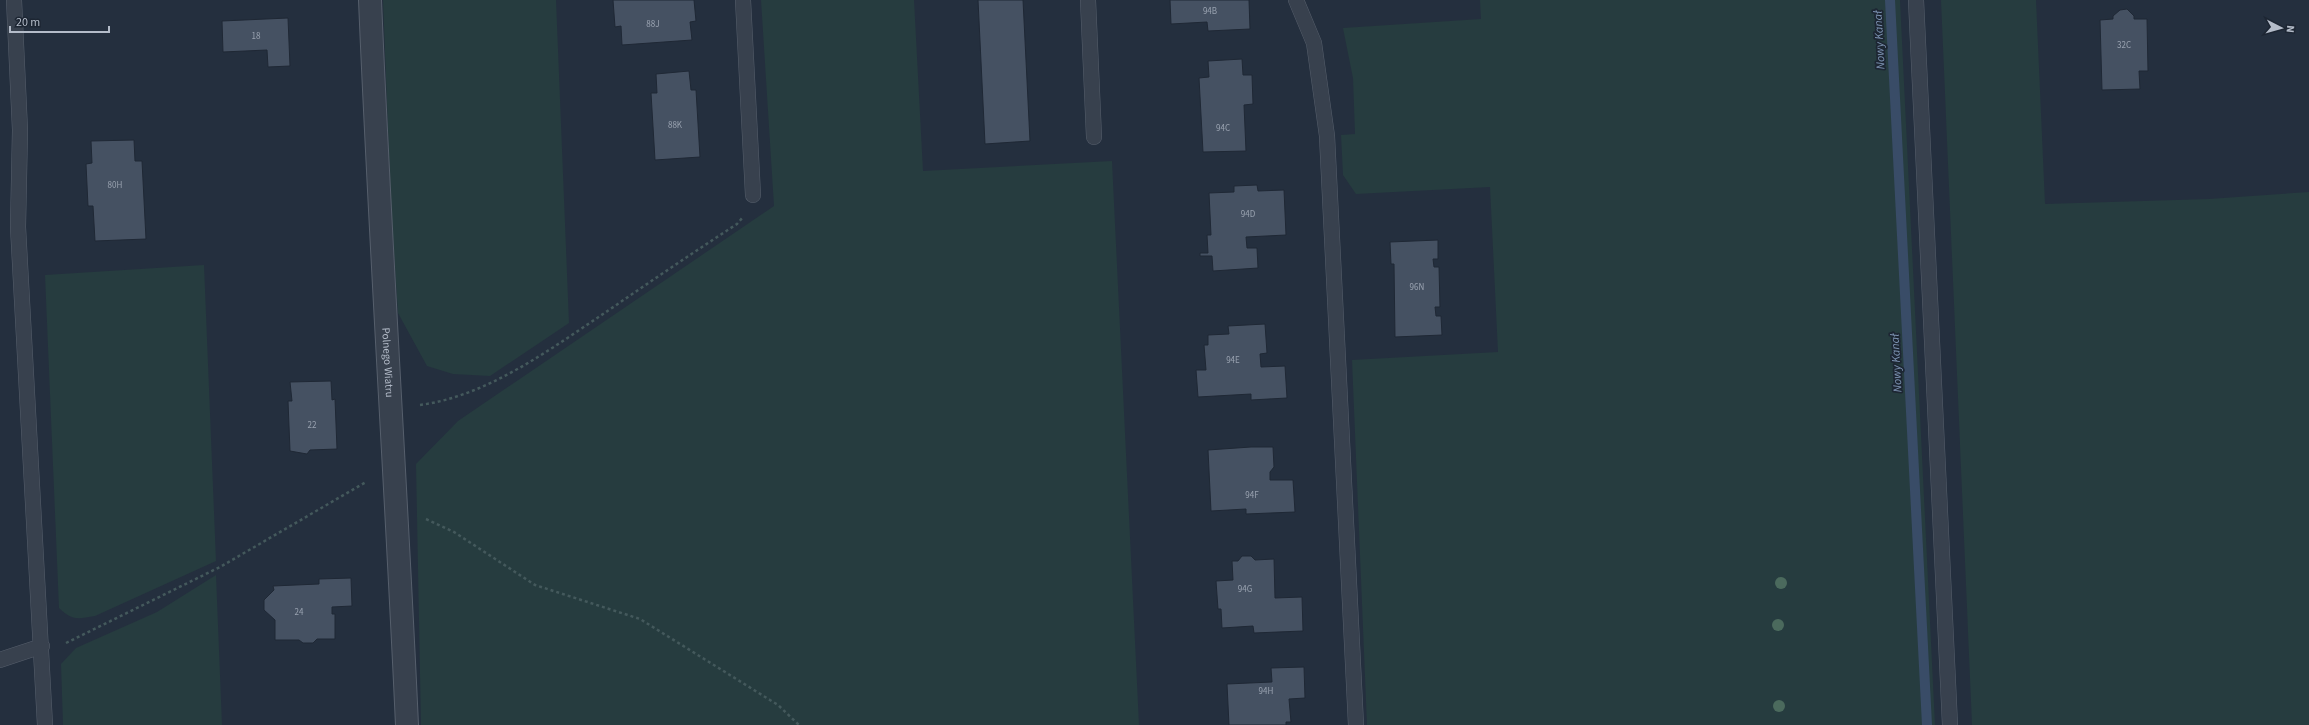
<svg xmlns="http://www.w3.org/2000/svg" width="2309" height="725" viewBox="0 0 2309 725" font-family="'Source Sans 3',sans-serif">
<rect width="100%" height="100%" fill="#242f3e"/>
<path fill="#263c3f" d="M383,0H556L569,323L490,376L453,374L427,366L398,313L391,206Z
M761,0H914L923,171L1112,161L1139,725H421L416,464L458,421L774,206Z
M1480,0H1900L1935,725H1367L1352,360L1498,352L1490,187L1356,194L1343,175L1341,135L1355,134L1353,78L1343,28L1481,19Z
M1941,0H2036L2045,204L2209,199L2309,192V725H1972Z
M204,265L216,561L95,616C77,619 73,621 59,608L45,275Z
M216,575L222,725H63L61,664L76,648L157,612Z"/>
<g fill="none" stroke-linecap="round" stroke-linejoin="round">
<path stroke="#394c67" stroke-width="10" d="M1890,0L1927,725"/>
</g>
<path fill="#455162" stroke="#1f2835" d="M613,0H694L696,21L690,22L692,40L622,45L621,26L615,27Z
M978,0H1023L1030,141L985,144Z
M1170,0H1249L1250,29L1208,31L1207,22L1171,24Z
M2127,9L2134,16V19H2147L2148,71H2139L2140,89L2102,90L2100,20L2113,19V16L2120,10Z
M288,18L290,66L268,67L267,50L223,52L222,21Z
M1242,59L1243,75H1252L1253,104L1244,105L1246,151L1203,152L1199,78L1209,77L1208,61Z
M689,71L691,90H696L700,157L655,160L651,93H657L656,74Z
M134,140L135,161H142L146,239L95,241L93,206H88L86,164L92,163L91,141Z
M1257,185L1258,191L1284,190L1286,235L1246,237L1247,248H1257L1258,268L1213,271L1212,256H1200V253H1208L1207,235H1211L1209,193L1234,192V186Z
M1438,240V259H1433L1434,267H1439L1440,307H1435L1436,316H1441L1442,335L1395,337L1394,264H1391L1390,242Z
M1265,324L1267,353L1260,354L1261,367L1285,366L1287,398L1251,400V394L1198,397L1196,370H1206L1204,345H1208V335L1229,334L1228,326Z
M331,381L332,400L335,399L337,449L310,450L307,454L290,451L288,401H292L290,382Z
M1251,447H1273L1274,467L1270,472V480H1293L1295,512L1246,514V509L1211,511L1208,450Z
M1242,556H1251L1255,560L1274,559L1275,598L1302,597L1303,631L1254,633L1253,626L1222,628L1221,609H1218L1216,581L1233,580L1232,561H1238Z
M351,578L352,606L332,607V614H335V639H317L313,643H303L299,640H275V620L264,610V600L274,590L273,586L319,584V579Z
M1304,667L1305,698L1289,699L1291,722H1286V725H1229L1227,684L1272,682L1271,668Z"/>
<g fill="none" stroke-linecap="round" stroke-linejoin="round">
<g stroke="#565f6c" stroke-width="16">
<path id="lane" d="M14,0L20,130L18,227L45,725
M743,0L753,195
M1088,0L1094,137
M1296,0L1314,43L1327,136L1356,725
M1916,0L1950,725
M0,660L42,646"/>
</g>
<g stroke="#565f6c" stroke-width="24">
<g id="street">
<path id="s1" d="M370,0C380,242 396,483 407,725"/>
</g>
</g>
<path stroke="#44595c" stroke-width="2.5" stroke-dasharray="3 3" stroke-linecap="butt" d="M420,405C488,396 552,348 609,310C651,281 694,252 737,224L743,217
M426,519L454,532L535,585L640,619L778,705L799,725
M66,643L220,567L366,482"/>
<use href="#lane" stroke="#38414e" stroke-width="15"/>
<use href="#street" stroke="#38414e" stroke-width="22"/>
</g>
<g fill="#4b6a5d">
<circle cx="1781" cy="583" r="6"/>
<circle cx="1778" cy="625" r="6"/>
<circle cx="1779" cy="706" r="6"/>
</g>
<g text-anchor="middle" stroke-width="3.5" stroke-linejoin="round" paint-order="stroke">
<g font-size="9" fill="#98a1af">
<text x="1210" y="14">94B</text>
<text x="653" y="27">88J</text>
<text x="256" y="39">18</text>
<text x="2124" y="48">32C</text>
<text x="675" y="128">88K</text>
<text x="1223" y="131">94C</text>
<text x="115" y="188">80H</text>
<text x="1248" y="217">94D</text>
<text x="1417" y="290">96N</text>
<text x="1233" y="363">94E</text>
<text x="312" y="428">22</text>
<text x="1252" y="498">94F</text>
<text x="1245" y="592">94G</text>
<text x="299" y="615">24</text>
<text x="1266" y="694">94H</text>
</g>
<g font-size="11" fill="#b4bcc9" stroke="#1d2633">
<text dy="4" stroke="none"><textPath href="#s1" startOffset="363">Polnego Wiatru</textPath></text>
</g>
<g font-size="12" font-style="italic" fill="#7c92b1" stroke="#1d2633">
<text transform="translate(1879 40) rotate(-93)" y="4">Nowy Kanał</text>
<text transform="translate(1896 363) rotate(-93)" y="4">Nowy Kanał</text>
</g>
</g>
<g transform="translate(2281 28) rotate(96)" stroke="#1d2633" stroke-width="3" paint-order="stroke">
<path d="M0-3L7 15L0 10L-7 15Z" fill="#b4bcc9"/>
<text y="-6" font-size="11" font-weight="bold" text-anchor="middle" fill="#b4bcc9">N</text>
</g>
<path d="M10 26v6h99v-6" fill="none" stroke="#b4bcc9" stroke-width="2"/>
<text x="16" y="26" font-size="12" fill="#b4bcc9" stroke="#1d2633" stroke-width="3" paint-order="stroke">20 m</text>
</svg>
